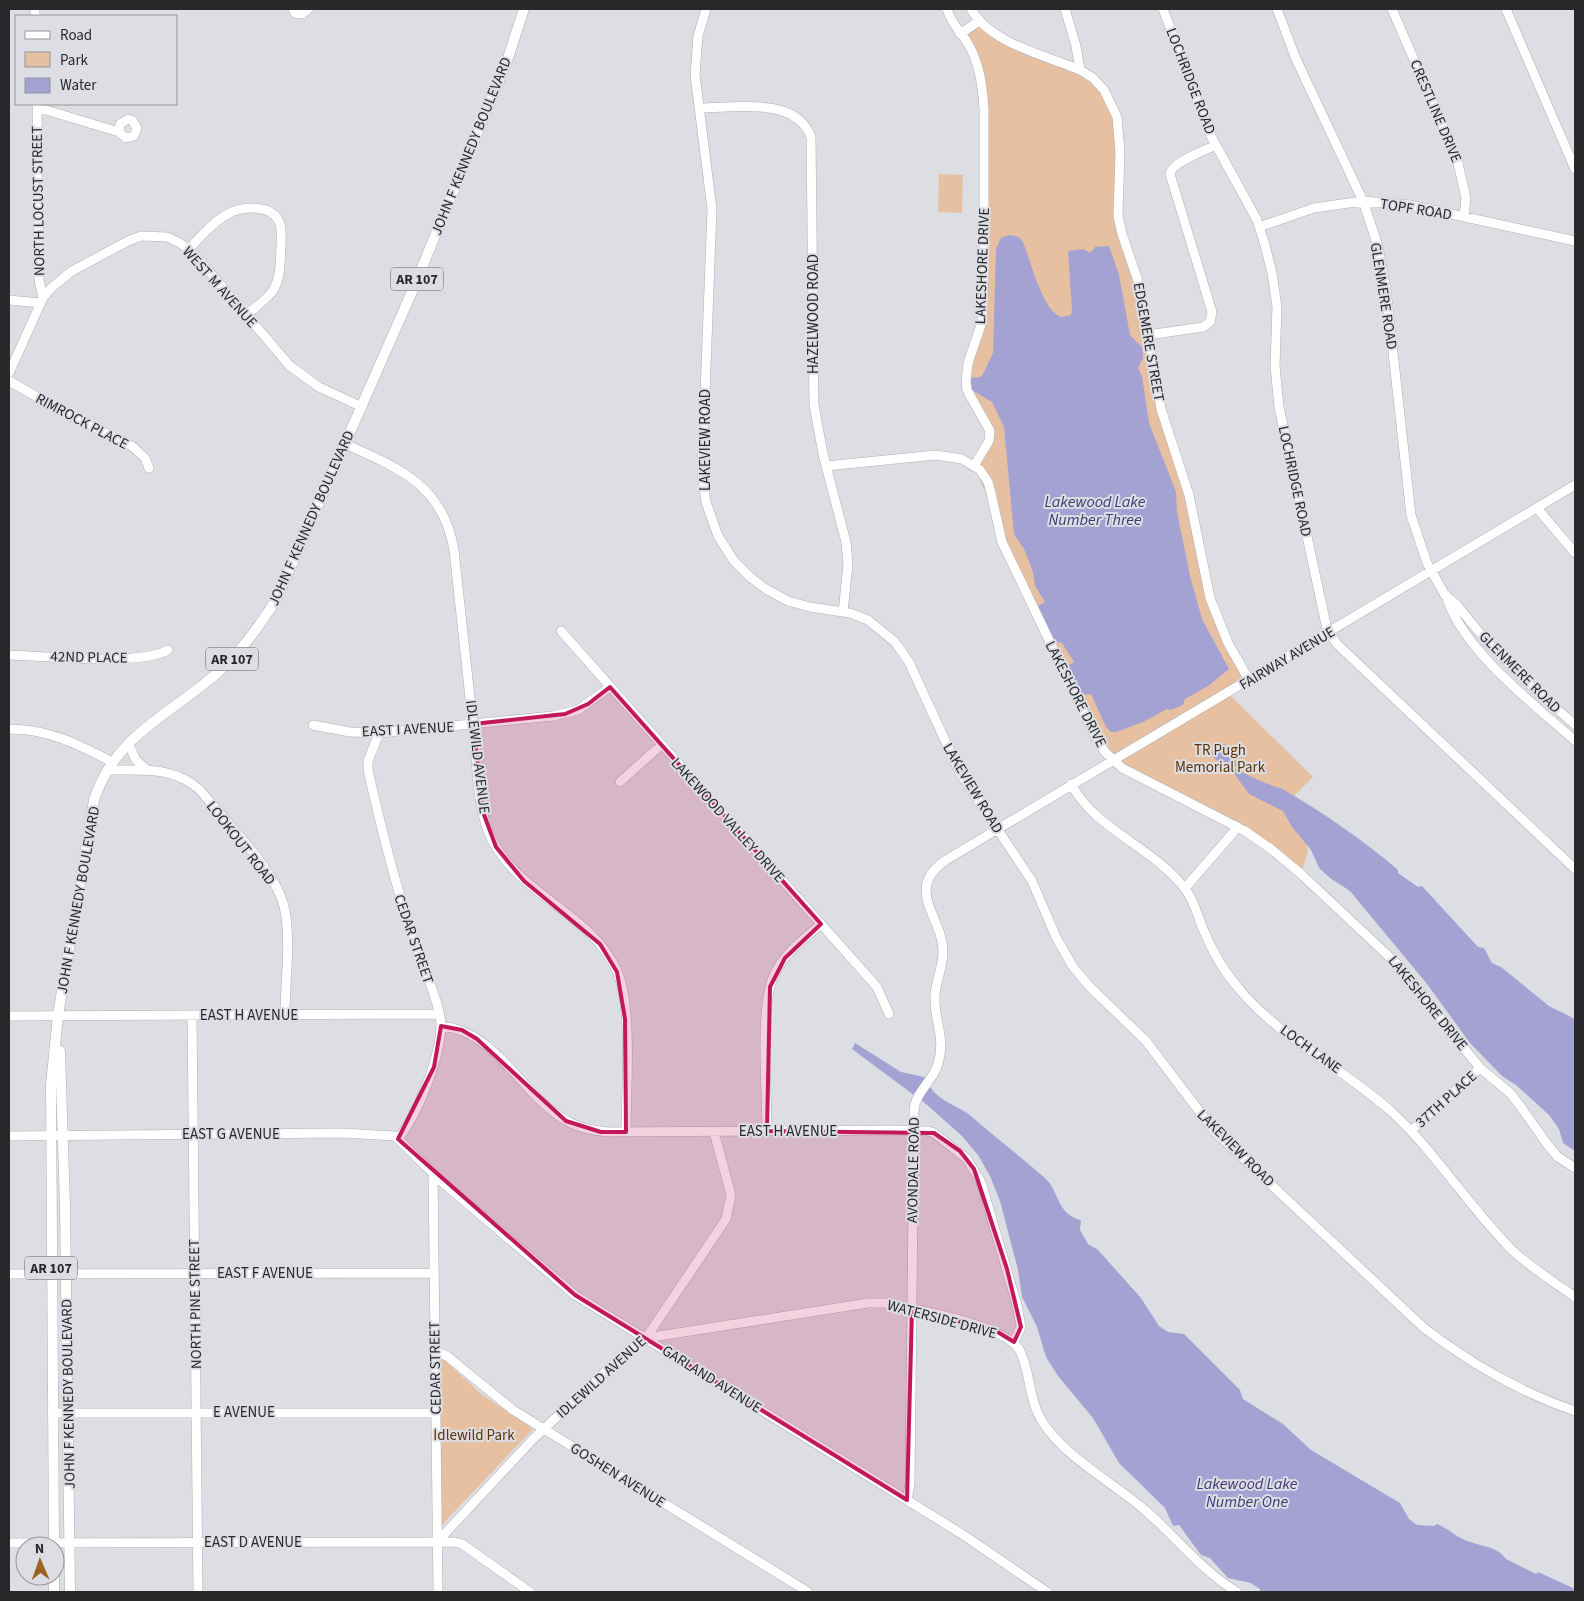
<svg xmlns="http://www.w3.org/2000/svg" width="1584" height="1601" viewBox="0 0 1584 1601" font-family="'Source Sans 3',sans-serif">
<rect width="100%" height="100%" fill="#dddee4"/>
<path fill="#e6c0a1" d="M979,21L987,28L1080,70L1110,98L1120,152L1118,216L1133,263L1156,386L1182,470L1207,585L1249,680L1228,693L1313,777L1294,796L1286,817L1306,844L1308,851L1301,874L1259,841L1110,759L1051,646L974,466L989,441V426L970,382L978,338L984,237L983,92L974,58L960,34Z
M939,174L963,175L962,213L938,212Z
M435,1351L480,1393L533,1429L440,1527Z"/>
<path fill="#a3a2d3" d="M1009,235L1019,237L1023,242C1030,259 1043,312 1061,317L1071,315L1072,310L1068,251L1084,249L1090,253L1095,247L1109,246L1119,275L1130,335L1142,347L1143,358L1138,368L1142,376L1149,423L1176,492L1177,512L1190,576L1202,619L1229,669L1208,686L1185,699L1183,705L1171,710L1167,709L1143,722L1116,732H1111L1106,727L1091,694L1079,695L1067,666L1074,662L1062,643L1054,642L1038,606L1045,602L1035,586L1033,572L1024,549L1014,534L1004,427L992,402L972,390L971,378L981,377L984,372L993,353L996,249L1001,238Z
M1223,744L1227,745V750L1235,759L1237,766L1230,768L1225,762L1216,760L1211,753Z
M1235,768C1242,773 1275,788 1281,788C1322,812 1362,839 1398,870V873L1418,887L1422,886L1478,947L1484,948L1492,963L1501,967L1549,1006L1575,1019V1151L1563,1143L1559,1129L1549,1115L1516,1085L1502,1076L1470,1043L1427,984L1350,891L1330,878L1319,868L1311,850L1292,827L1283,811L1249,794L1235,775Z
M855,1043L901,1072L924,1077C927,1082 931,1089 935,1093C945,1103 960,1107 971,1116C995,1137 1021,1157 1045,1178C1060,1192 1056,1214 1081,1220L1080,1230L1088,1244L1098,1250L1141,1298L1159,1326L1168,1332L1184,1334L1240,1390L1243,1399L1283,1424L1311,1450L1400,1503L1409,1519L1417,1525L1434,1526L1437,1524C1448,1528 1455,1536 1465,1540C1478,1546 1498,1546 1506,1559L1536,1574L1538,1572L1573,1588L1575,1592H1260V1589L1251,1583L1228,1578L1210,1558L1201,1555L1179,1525L1173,1526L1165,1508L1119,1463L1093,1418L1058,1376L1046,1357L1037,1327L1022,1297L1018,1270L1000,1201L990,1176L978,1155L962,1136L926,1104L852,1049Z"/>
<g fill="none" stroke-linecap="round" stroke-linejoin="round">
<g stroke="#afafb5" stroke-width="10">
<path id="minor" d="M35,9V16
M293,9L295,13L302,14L308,9
M706,9L698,36L695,75L712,209L702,473L706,502L718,536L734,561L750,577L766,589L788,601L810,607L850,613L868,620L895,642L909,662L960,773L1032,881L1056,937L1073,967L1091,988L1146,1041L1215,1132L1424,1328C1471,1364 1519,1392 1575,1411
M947,9C952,25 959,29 967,42C979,61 983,88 984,110V272L982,322L968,363L966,382L967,390L990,431L989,441L974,466
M971,9C991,44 1045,55 1080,70
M1065,9L1076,46L1080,70L1093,78L1104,90L1117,117L1120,152L1118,216L1122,234L1138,281L1161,409L1189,495L1210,598L1228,643L1249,680
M1163,9L1211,136L1257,220L1265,245L1272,273L1277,307L1275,366L1279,407L1327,629L1337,644L1575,869
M1277,9L1296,59L1363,201L1378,246L1386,289L1411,515L1427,563L1445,595L1457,605L1487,642L1527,682L1575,725
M1392,9L1457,159L1466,198L1464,217
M1506,9L1575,169
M960,34L979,21
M37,104L39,280L43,298
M700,108C735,108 796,96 811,137L814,405L823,454L846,542L848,564L843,612
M37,110H46L119,132L126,138L134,136L137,128L132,120L128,119L120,124L119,132
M1259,227L1314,208L1363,201L1410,205L1575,241
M189,249C200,237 212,223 226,215C241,206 273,203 280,224C282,231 281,240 281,247C280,261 281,276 274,289C268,299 255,307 246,315
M9,300L40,303
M1148,335L1203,327L1210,322L1212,312L1170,174C1172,162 1204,151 1216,145
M9,373L43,298L50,289L72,271L128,241L141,236L167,237L180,243L196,256L290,366L319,387L362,407
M9,381L69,415L132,446L145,458L149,468
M345,444C399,468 443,485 454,550C461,612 467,673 474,734C477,766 477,801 488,831C513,894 590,910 617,971C633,1007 626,1090 626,1132
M826,466L936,455L962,459L980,470L988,482L991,493L1002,542L1094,734L1105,752L1122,768L1245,831L1271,849L1301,874L1397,964L1480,1068L1510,1093L1521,1107L1547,1144L1558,1157L1575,1168
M1537,508L1575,553
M1446,595C1461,649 1534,704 1575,741
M561,631L877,987L889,1014
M9,655C44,656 140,666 168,650
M313,725L350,732L379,733L553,716L578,710L610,687
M9,729C48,729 78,744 112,762
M379,733L368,761V770C380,823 393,877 410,928C417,952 441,1004 441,1026C440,1058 418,1114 398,1139
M128,743L136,760L146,769
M107,770C142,771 172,765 200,790C225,821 279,873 285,911C291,945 285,981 285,1015
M620,782L661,745
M1071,784C1095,829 1150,846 1182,885C1193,897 1197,914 1203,929C1212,951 1224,972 1240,990C1279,1037 1346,1070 1393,1113C1437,1154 1469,1207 1512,1250C1531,1268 1554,1282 1575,1297
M1185,888L1238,827
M192,1015L198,1592
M9,1016L439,1014
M441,1026C499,1031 523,1100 571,1123C582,1129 596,1131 608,1132L895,1130L928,1131L934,1133L967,1159L981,1182L1017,1305L1021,1327L1014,1342
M767,1131C767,1092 759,1008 774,975C784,953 804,939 821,924
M1411,1131L1480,1068
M9,1136L343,1133L395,1136L442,1182L575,1295L965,1536L1047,1592
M433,1173L438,1592
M9,1274L434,1273
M646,1338L868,1303H884C917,1310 999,1323 1019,1349C1031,1371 1028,1399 1042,1421C1064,1457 1114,1483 1146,1511C1176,1537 1202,1571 1237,1592
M435,1351L447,1356L513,1410L808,1592
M52,1413H436
M907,1500L910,1484L914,1111C915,1092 933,1081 938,1064C946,1037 934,1022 935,997C935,982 943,968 943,952C943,916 903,890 946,860L1575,485
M437,1542L533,1439L631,1348L646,1338L726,1219L731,1195L714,1132
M9,1543L455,1542L462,1544L530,1592"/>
</g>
<g stroke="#afafb5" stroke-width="11">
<path id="major" d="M60,1051L65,1206L70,1592
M54,1546L51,1085L58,1015L94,800C115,735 170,715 217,673C242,651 260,626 277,598L414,287L507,61L524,9
M54,1592V1576"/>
</g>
<use href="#minor" stroke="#fff" stroke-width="9"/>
<use href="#major" stroke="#fff" stroke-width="10"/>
</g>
<path fill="#c2185b" fill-opacity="0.2" stroke="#c2185b" stroke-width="4" stroke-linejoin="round" d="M610,687L821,924L785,958L770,987L767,1131L934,1133L960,1151L974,1169L1007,1269L1021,1327L1014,1342L996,1331L912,1309L907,1500L575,1295L398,1139L434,1067L441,1026L462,1030L477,1039L566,1121L601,1132H626L625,1019L617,972L600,944L524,881L496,847L483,812L473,724L565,714L588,704Z"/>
<g text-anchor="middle" stroke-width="4" stroke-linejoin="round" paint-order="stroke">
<g fill="#dddee4" stroke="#5e5f62" stroke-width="1">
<rect x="391" y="267.5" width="52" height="23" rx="4"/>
<rect x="206" y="647.5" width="52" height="23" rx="4"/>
<rect x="25" y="1256.5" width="52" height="23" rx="4"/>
</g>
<g font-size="14" font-weight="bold" fill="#28282b">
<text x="417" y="284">AR 107</text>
<text x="232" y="664">AR 107</text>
<text x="51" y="1273">AR 107</text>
</g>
<g font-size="15" fill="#28282b" stroke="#dddee4">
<text transform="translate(1191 81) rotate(69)" y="5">LOCHRIDGE ROAD</text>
<text transform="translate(1436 111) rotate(67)" y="5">CRESTLINE DRIVE</text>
<text transform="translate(471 146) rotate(-68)" y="5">JOHN F KENNEDY BOULEVARD</text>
<text transform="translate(38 201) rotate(-91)" y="5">NORTH LOCUST STREET</text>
<text transform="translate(1416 209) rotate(9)" y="5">TOPF ROAD</text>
<text transform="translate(982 266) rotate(-88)" y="5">LAKESHORE DRIVE</text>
<text transform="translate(220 287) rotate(48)" y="5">WEST M AVENUE</text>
<text transform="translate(1384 296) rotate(81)" y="5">GLENMERE ROAD</text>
<text transform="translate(813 314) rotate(-90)" y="5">HAZELWOOD ROAD</text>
<text transform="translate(1149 342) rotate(80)" y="5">EDGEMERE STREET</text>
<text transform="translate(82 421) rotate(28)" y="5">RIMROCK PLACE</text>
<text transform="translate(705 440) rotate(-90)" y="5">LAKEVIEW ROAD</text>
<text transform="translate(1295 481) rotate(78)" y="5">LOCHRIDGE ROAD</text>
<text transform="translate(311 518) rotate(-66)" y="5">JOHN F KENNEDY BOULEVARD</text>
<text transform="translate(89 657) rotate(1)" y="5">42ND PLACE</text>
<text transform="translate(1287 658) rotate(-31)" y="5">FAIRWAY AVENUE</text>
<text transform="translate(1520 672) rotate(45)" y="5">GLENMERE ROAD</text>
<text transform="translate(1076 694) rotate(63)" y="5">LAKESHORE DRIVE</text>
<text transform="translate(408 729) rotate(-3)" y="5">EAST I AVENUE</text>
<text transform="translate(478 757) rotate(83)" y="5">IDLEWILD AVENUE</text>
<text transform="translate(973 788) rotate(59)" y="5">LAKEVIEW ROAD</text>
<text transform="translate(728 820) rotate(48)" y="5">LAKEWOOD VALLEY DRIVE</text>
<text transform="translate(241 843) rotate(52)" y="5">LOOKOUT ROAD</text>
<text transform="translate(78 900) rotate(-80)" y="5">JOHN F KENNEDY BOULEVARD</text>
<text transform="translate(414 939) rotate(71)" y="5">CEDAR STREET</text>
<text transform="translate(1428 1003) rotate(51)" y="5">LAKESHORE DRIVE</text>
<text x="249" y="1020">EAST H AVENUE</text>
<text transform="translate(1311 1049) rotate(36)" y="5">LOCH LANE</text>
<text transform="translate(1446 1099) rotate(-42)" y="5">37TH PLACE</text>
<text x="788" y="1136">EAST H AVENUE</text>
<text x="231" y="1139">EAST G AVENUE</text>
<text transform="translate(1236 1148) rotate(45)" y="5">LAKEVIEW ROAD</text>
<text transform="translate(913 1170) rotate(-89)" y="5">AVONDALE ROAD</text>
<text x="265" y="1278">EAST F AVENUE</text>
<text transform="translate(195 1304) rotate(-91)" y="5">NORTH PINE STREET</text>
<text transform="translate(942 1319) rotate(15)" y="5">WATERSIDE DRIVE</text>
<text transform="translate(435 1368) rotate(-91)" y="5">CEDAR STREET</text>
<text transform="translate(601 1377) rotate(-42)" y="5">IDLEWILD AVENUE</text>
<text transform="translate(712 1379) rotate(32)" y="5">GARLAND AVENUE</text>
<text transform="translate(68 1394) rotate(-91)" y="5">JOHN F KENNEDY BOULEVARD</text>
<text x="244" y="1417">E AVENUE</text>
<text transform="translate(618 1475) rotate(32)" y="5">GOSHEN AVENUE</text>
<text x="253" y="1547">EAST D AVENUE</text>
</g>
<g font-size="15" fill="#5a3204" stroke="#dddee4">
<text x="1220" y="755">TR Pugh<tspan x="1220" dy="17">Memorial Park</tspan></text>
<text x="474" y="1440">Idlewild Park</text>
</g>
<g font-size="16" font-style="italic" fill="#3f3875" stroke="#dddee4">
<text x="1095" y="507">Lakewood Lake<tspan x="1095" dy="18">Number Three</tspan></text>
<text x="1247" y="1489">Lakewood Lake<tspan x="1247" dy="18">Number One</tspan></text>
</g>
</g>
<rect width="1584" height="1601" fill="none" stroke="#28282b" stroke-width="20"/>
<rect x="15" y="15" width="162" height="90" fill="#dddee4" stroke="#95959a"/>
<rect x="25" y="31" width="25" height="8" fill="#ffffff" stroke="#95959a"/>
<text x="60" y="40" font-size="15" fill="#28282b">Road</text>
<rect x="25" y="52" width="25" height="15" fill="#e6c0a1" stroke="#95959a"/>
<text x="60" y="65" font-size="15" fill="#28282b">Park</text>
<rect x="25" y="78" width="25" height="15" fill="#a3a2d3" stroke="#95959a"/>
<text x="60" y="90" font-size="15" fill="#28282b">Water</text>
<g transform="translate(40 1561) rotate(358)"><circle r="24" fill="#dddee4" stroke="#95959a"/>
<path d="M0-4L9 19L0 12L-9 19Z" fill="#9e6124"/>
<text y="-8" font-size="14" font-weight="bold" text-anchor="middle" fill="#28282b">N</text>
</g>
</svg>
